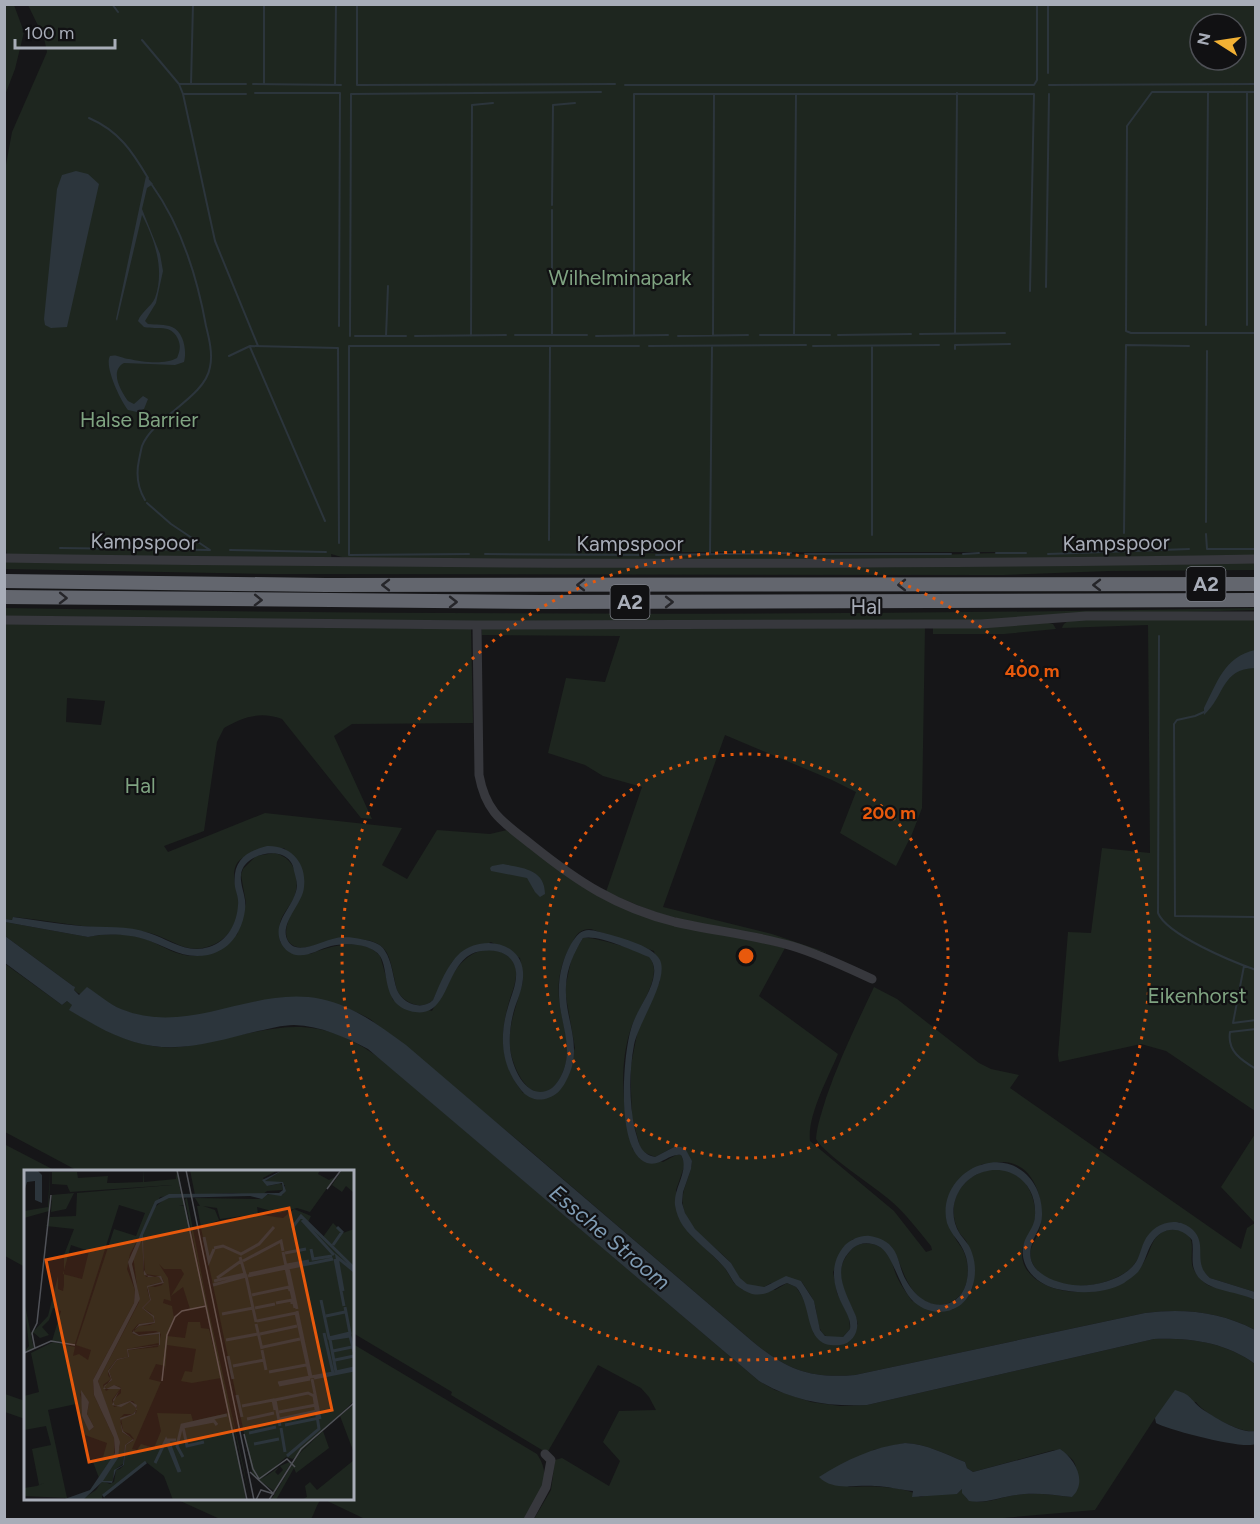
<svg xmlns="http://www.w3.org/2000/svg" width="1260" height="1524" viewBox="0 0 1260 1524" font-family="Figtree,sans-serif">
<rect width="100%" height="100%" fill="#161618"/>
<path fill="#1e261f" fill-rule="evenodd" d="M5,4L14,5L24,32L15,69L5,95Z
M28,5H1255V555L1110,559L352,560L331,554L332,560L7,555L4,537L5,170L12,132L47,52L44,38ZM1200,24H1236V60H1200ZM1029,552L933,555L605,553L606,552Z
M5,561H1256L1255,570L1109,571L1003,575L274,574L5,569Z
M5,608C421,615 839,616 1256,608L1255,610L1152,613L990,621L490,622L5,616Z
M1255,619V1111L1166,1051L1141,1044L1059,1062L1058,1055L1068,932L1091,933L1102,848L1150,853L1148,625L1062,628C1064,621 1069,621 1076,620Z
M5,623L471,629L473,723L352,724L334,736L372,819L361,818L282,719C260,711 243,717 224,728L217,742L204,831L164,846L168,852L265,813L402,828L382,865L407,879L437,830L490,834L507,830L639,913L785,948L759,996L838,1054C828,1078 807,1116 810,1141L894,1211L926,1252L932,1250L931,1246C918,1230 906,1214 891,1201C874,1186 825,1155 816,1139C817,1125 822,1112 826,1098C839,1060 857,1023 874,987L897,999L979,1063L991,1069L1019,1075L1010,1088L1241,1249L1247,1228L1255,1223L1221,1187L1255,1134V1292L1210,1278C1198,1269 1200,1259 1200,1246L1179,1222L1145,1241C1141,1251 1138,1262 1130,1269C1107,1289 1052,1295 1034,1266C1024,1250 1037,1242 1040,1227C1045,1203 1036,1165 1005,1162C998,1162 989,1164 982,1164L948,1199C950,1211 951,1223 954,1235C956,1242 963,1247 965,1255C972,1274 967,1299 945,1304C934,1307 924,1302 916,1294C903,1280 901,1260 890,1245L853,1239L833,1272L837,1293L849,1317L850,1329L843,1337C814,1343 820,1320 814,1302C811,1295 805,1287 801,1281L771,1283L764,1287C758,1287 752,1287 746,1284C738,1279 735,1269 730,1262C714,1244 687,1231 683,1206C680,1190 691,1177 692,1161L674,1147L655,1157L643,1152L640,1147L632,1117L631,1091V1065L638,1029L660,981L654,951L591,929C579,929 576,935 571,945C562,960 557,979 559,998C561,1024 575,1047 562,1074C560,1079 556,1085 551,1089C529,1105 512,1066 510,1048C508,1032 513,1015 518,999C519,993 522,987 523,981C523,974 521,966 520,958L491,942L452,962L433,1000C422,1011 403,1003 397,990C394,979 392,963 387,953C373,928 325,944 302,948C288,947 284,937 287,925L303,875L284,848C273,850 253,852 244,857C226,867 238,889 239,904C239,922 228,940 210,946C186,955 172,939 150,933C135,929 116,929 100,928C71,925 42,920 14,917L12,920L5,919ZM67,698L105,701L101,725L66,722Z
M1048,623L1053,624L1056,629L1004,634H933V627Z
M925,627L922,808L912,834L896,866L840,833L856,792L832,780L725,735L663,907L772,934L828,953C779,940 728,932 679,919C654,913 630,902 606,892L642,787L603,776L585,765L548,753L566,678L605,682L620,636L482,635V629Z
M274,853C295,857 301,879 294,898C290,906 282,914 280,923C279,928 280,936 280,942L310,954C330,946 363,936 380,956L393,1000L432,1011C446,987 462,942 498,951C507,954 515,960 516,970C517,981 512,992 509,1002C499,1036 501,1065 523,1093L556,1094L575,1048L566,997V984L572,956L583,938C592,936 641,951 649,956C650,957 653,963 653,964C659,981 637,1011 631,1028C618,1068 623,1110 633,1150L663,1162L676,1155H681L684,1162V1167L676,1190L683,1226L725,1268L734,1283L743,1290H775L787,1283L796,1287L807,1304L814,1334L838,1345L858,1324C852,1301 830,1279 847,1255C851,1250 855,1245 861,1244C870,1242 881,1245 886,1252C893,1259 893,1269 897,1277C901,1286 907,1293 912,1301L952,1310C975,1297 976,1284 971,1260C970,1255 970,1248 967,1243C966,1239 961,1236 959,1232C950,1215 952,1195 966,1182C975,1173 987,1169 999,1169C1009,1170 1020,1175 1026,1184C1034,1196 1038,1213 1033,1227C1029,1236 1023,1242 1022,1252C1021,1276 1046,1288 1066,1291C1095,1295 1130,1288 1145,1260C1151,1250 1151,1240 1161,1233C1166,1230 1172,1228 1178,1230C1200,1235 1188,1254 1193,1268C1195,1272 1203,1283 1208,1285C1211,1287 1217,1287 1221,1288C1233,1291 1244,1294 1255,1300V1330C1221,1312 1184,1308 1145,1313L855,1375C810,1379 786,1369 752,1341L521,1143L370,1019C309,985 273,1000 210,1013C195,1016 180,1019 164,1018C149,1018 134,1015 120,1009C115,1007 112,1004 108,1003C96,999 83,998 74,990L73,986L5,936V922L88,937C106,933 131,933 148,940C163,946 178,957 196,956C205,956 227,940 237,935L246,903L241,875L243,869L256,856Z
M4,963L62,1005L67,1001L73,1005L70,1010C97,1026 122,1041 153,1046C174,1050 197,1045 217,1040C286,1025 321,1014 382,1060L759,1381L775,1390L811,1402L840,1406L867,1405L1154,1339C1190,1338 1225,1342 1255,1364V1431C1241,1434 1204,1414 1196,1402L1155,1418L1095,1510L980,1520L534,1519L551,1490L555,1460L562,1458L609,1486L620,1461L603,1442L619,1411L656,1410L649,1397L641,1388L598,1365L547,1453L451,1395L452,1392L353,1333L352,1172L78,1171L5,1132ZM905,1443C927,1444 945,1454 965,1462L967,1468L973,1472L1054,1450C1082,1456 1079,1475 1072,1497C1053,1495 1035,1492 1015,1495C1002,1497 986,1504 973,1501C965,1500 964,1495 963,1488L957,1494H934L920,1497C907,1485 866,1486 848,1487L873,1450Z
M4,1144L56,1171L26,1172L25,1267L5,1256Z
M353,1344L537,1454C554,1479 538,1497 526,1519H365L323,1499L352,1498Z
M5,1394L25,1401V1419L5,1412Z
M176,1499L321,1498V1499C316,1506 315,1512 311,1519H220Z"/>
<path fill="#2c353c" d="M76,171L88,174L99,184L67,327L51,328L45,325L44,319L57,189L62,175Z
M146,176L153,184L147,188L142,209L160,254L163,271L156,303L145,321L148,324C156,325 165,324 172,327C184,332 187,351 184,362L175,365L124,363C109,371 121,391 128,401L134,404L143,396L148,399L144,409L137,412L128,410C120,400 104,366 110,356C117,354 121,358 129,359C142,362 165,365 177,358C180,351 181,346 178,339C171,323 157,330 144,327L138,321C141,312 151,307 155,298C165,270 155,240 142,215L117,321L116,319Z
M1255,650V668C1221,669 1225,696 1204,715V708C1217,683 1224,657 1255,650Z
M267,846C290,845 307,862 304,887C303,904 278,924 288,941C298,958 327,937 343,937C352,937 361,939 370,941C376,943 382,945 385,951C392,961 393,978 397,990C403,1004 422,1011 433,1000C440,984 447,965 460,953C481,935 521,941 523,972C524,984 519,996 515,1007C511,1020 509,1034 510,1047C511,1064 524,1098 546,1091C553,1089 558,1082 561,1076C575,1048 560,1024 559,996C558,978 562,960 571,944C579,931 584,927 600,932C615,936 653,945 660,960C669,980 639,1021 634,1045C629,1072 629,1103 635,1130C639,1143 640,1154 655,1157L674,1147H681L686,1150L692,1161L691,1169L683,1192L682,1203L685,1213L695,1229L731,1263L740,1278L747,1284L764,1287L786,1276L801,1281L814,1301L820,1330L825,1336L843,1337L850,1329C851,1321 848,1316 844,1308C833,1288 828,1264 845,1245C852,1239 861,1235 870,1236C877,1237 885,1240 890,1245C898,1253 899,1264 903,1274C911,1293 930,1312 952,1302C968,1294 971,1270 965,1254C961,1242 951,1235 947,1223C940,1196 959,1170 984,1164C1017,1155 1043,1182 1042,1215C1042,1227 1035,1233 1032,1244C1023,1271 1052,1282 1073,1285C1092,1287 1119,1281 1132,1267C1139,1260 1140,1251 1144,1242C1152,1224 1176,1214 1193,1230C1208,1245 1192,1263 1210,1278L1255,1292V1300C1236,1290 1201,1292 1194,1269C1191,1260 1194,1250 1192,1240C1180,1225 1161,1227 1152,1243C1146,1253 1145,1263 1138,1272C1134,1276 1128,1280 1124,1283C1105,1294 1078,1294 1057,1289C1035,1284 1016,1264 1025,1240C1029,1231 1035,1225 1035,1215C1037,1185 1012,1163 983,1172C957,1180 945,1211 960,1234C965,1241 970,1245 972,1253C976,1264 976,1277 972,1288C963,1316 929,1319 911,1299C898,1284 892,1252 878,1246C870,1242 860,1242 853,1248C830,1269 846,1292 855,1314C861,1327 855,1343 840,1345C833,1346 824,1345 819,1340C806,1328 810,1303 796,1287L787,1283C774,1288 767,1297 752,1294C746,1292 741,1289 736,1285C731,1279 728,1271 723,1266C711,1252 694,1241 683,1226C679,1220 676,1212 675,1205C673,1188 690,1170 681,1155C669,1153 661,1167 647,1163C615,1152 623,1055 631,1029C636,1010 652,993 654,974C655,967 653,962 649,957C634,951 598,934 583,938C574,953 567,967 566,986C564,1021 585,1046 566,1081C562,1089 557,1095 548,1098C538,1102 527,1098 521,1090C501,1066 499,1036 508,1007C511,996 517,984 516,972C515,964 512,959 506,955C498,950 490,950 481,951C442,957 453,1023 410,1011C378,1002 392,963 376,952C365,943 344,943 331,946C319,949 309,957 296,955C290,954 284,949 281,943C271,921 295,907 297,886C297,881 295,875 294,871C293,863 289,858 282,855C268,849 242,858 241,875C240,883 244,892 245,900C247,913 240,934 230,943C224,949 216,953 208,955C182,960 167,946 144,939C128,934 105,933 88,937L5,922V919L12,920L13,917C36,920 59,924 81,926C103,928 128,925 149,933C170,940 186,954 209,947C228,941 237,923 238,905C239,899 236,892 235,887C232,862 244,852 267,846Z
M503,864C522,868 545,869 545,894L540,897L535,892L527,878L491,871L490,868L492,866Z
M5,936L73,986L75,987L74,990L79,995L87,987C98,994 109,1004 121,1009C190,1037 253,985 321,999C354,1006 380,1026 406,1045L752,1341C786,1369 810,1379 855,1375L1145,1313C1184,1308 1221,1312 1255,1330V1364C1225,1342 1190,1338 1154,1339L867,1405C828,1407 793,1401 759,1381L368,1049C345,1037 321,1026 294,1025C282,1025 269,1029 258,1031C224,1039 188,1051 153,1046C122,1042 96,1026 69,1010L72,1005L67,1001L62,1005L5,963Z
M1175,1390C1193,1395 1190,1400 1202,1409C1214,1417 1241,1434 1255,1431V1444C1245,1450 1168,1430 1156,1423L1155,1418Z
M905,1443C927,1444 945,1454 965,1462L967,1468L973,1472L1060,1449C1075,1459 1088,1482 1072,1497C1053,1495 1035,1492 1016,1495C1001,1497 984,1504 969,1501L962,1493V1489L957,1494L912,1497L913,1491C900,1490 887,1486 875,1486C855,1484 834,1492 819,1477C846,1460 873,1447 905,1443Z"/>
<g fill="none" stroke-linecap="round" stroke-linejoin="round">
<path stroke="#2c353c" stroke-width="2" d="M112,4L118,12
M357,4V85L615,84
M142,40L179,84L183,94
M1048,73V4
M179,84H246
M191,84L193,4
M253,84L341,85
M264,84V4
M335,85L336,4
M625,85H1034L1037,80V4
M1049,85L1256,84
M1247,92V325
M1256,92H1152L1127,126L1126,331L1131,333H1256
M255,93H340L339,326
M246,94H183L215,241L258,346
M89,118C119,131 132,151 148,178
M552,205L553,105L575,103
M1046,287L1049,94
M1206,325L1208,93
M955,333L957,93
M920,334L1005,333
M515,335H587
M552,335V210
M713,335L714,95
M760,335H830
M794,335L796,95
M838,335L911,334
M350,336L351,94L601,92
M355,336H406
M386,336L388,286
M415,336L506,335
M471,336L472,105L493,103
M596,336L668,335
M634,336V94H1034L1030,291
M678,336L748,335
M649,346L806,345
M813,346L939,345
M250,347L325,521
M955,349V345L1010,344
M229,356L250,346L338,348L339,543
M145,500C137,487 136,474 139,460C140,455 141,450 142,446C153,417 205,398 210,367C213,354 209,338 206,326C197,276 182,227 152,185
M1206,522L1207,351
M1124,533L1126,345L1189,346
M1206,534L1207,549H1256
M872,535V346
M549,540L550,346
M60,548L210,550L171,524L147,503
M230,550L326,552
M996,553H1026
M469,554L349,555V346H639
M485,554L643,555
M710,554L712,346
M805,554H951
M963,554L979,553
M1048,554L1189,549
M656,555L791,553
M1159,636L1158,913C1167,935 1233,962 1256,970
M1204,712L1195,716L1177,720L1174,724L1175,916L1256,917
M1244,966L1233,1023L1256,1020
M1256,1029L1230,1032C1227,1051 1241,1060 1256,1069"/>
<path stroke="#37383d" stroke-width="9" d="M4,558C421,564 839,566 1256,559
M4,620L477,625L929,624H981L1086,616H1256
M477,625L479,775C486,813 503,822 532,845C578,882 616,907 675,922C714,931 754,935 792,946C819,954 846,967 872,979
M528,1520L546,1487L551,1460L545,1454"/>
<path stroke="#63666e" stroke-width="14" d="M4,581L326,585L1256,584
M4,597L542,602L1256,600"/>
</g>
<defs><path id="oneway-chevron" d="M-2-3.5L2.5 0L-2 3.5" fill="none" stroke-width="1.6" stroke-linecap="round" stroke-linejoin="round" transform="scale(1.5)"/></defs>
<g stroke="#26262a">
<use href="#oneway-chevron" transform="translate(386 585) rotate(180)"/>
<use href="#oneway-chevron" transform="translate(581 585) rotate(180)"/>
<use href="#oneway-chevron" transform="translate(902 585) rotate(180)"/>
<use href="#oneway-chevron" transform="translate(1097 585) rotate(180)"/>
<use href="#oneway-chevron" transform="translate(63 598) rotate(1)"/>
<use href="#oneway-chevron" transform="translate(258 600) rotate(1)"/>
<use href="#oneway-chevron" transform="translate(453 602)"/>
<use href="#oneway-chevron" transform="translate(669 602)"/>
</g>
<g fill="none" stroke="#e8590c" stroke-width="3" stroke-dasharray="3 6">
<circle cx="746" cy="956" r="202"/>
<circle cx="746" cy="956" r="404"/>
</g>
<g text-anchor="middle" stroke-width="4.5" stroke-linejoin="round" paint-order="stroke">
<g fill="#111113" stroke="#7b7e86" stroke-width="1.5">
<rect x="1186.5" y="567" width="39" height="34" rx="4.5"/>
<rect x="610.5" y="585" width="39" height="34" rx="4.5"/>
</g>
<g font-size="20" font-weight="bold" fill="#a8adb8">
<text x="1206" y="591">A2</text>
<text x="630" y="609">A2</text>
</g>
<g font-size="21" fill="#7fa381" stroke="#111113">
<text x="620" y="285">Wilhelminapark</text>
<text x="139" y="427">Halse Barrier</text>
<text x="140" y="793">Hal</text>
<text x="1197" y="1003">Eikenhorst</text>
</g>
<g font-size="21" fill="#a8adb8" stroke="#111113">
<text transform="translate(144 542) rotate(1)" y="7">Kampspoor</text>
<text transform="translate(1116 543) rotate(-1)" y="7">Kampspoor</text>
<text x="630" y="551">Kampspoor</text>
<text x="866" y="614">Hal</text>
</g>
<g font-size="22" font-style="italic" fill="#7f9bb3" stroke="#111113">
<text transform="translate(610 1237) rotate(40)" y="8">Essche Stroom</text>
</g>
</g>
<g transform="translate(24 1170)">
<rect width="330" height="330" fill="#161618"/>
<path d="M26,0L25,41L0,48V41L24,37ZM119,0L120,12L152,9L153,0L157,25L136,27L106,84L103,99L111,120L110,133L69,210L70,225L90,268V286L75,308L69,292L82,290L79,287L83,273L61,265L52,234L24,240L43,328L0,326V318L13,316L22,312L15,315L8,279L27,275L22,256L0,260V226L15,222L7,183L29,172L51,177L49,186L55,184L64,190L67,180L52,175L90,59L112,66L121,43L95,35L51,174L28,171L37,141L29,138L25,150L18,157L25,165L16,168L10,163L7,165L10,179L0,182L5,176L0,131L7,164L24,146L34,106V119L39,121L40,115V85L50,59L22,56L26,47L52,46L53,23L148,15L46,22L43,15L28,14V2H53L54,8L84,6L83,13H90L119,12ZM47,75L65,81L58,109L39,104ZM56,223L65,232L63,244L70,257L65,261ZM166,0H254L239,8L244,16L258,13L259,20L243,21L237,26L208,23L171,25ZM259,0H296L294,4L305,10L311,7L286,42L273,38L255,43L233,37L234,44L196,49L193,38L179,36L191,40L195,50L177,57L173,36H176L171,28L235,29L245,24L259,25L261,15L241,11ZM318,0L330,1V23L322,16L318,22L308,15ZM50,23L42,39L27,42L28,25ZM142,28H158L161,35H155L161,36L181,135L166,139L159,117L147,126L160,104L157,99H140L135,94L144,108L146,124L147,131L140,129L139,133L148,136L150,148L143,166L161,168L164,152H176L177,158L185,159L197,208L168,213L157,211L161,201L168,202L172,179L143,175L141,203V192V196L132,194L125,209L137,212L108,279L113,280L117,274L130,278L137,261L133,243L167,244L169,251L204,243L161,29L163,28L183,133L219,295L226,330L206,240L222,330H149L140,306L122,292L80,326L82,330L78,325V330H57L72,320L89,295L96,276L74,211L115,132L109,85L131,37ZM119,72L121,104L135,106L138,108L140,112L138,115L131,117L126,116L124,117L127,130L119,138L127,143L131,149V153L126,155L115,156L109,162L132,161L137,164L134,177L104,180L105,187L93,190L85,201L88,210L80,216L82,219L90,215L96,217L97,218V223L89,230L91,236L106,231H109L113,237L112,243L106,246H100L97,248L99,261L106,264L110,269L109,271L102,275L100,295L96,299L92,300L90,312L86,314L81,312L89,311L90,302L93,298L99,294L101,275L109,269L98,262L96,248L100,244H109L113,239L106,232L90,237L88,230L96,219L90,216L82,221L79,215L87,209L84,205L85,199L93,189L104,187L103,179L135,173V164L117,166L109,164L108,161L114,154L130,152L129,147L118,138L126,130L123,119L126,115L138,112L135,107H122L119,100ZM270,39L287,46L284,52L299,67L309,53L319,63L330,59V231L269,289L262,287L238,309L255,297L251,302L254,305L259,300L256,296L268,291L250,321L229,306L177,58L202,49L238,45L259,48ZM330,234V283L316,246ZM299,261L305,278L272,303L270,298L252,330H247L274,285ZM330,290V330H277L283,327L281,316L286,312L293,320Z" fill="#1e261f" fill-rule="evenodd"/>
<path d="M0,0H13L18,5V33L11,30V11L3,12L0,22ZM259,0L241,11L259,12L262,21L257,26L244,24L238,29L226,26L145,28L133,34L119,65L120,100L124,107L137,106L140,113L124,117L127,130L119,138L130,146L131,153L115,156L109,161L115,165L136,162V175L104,180L105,187L93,190L85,201L88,210L80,216L82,219L90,215L97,218L89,230L91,236L106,231L113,235L111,244L96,250L99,261L110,270L102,275L100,295L92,300L88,313L78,312L60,329L38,330L66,320L91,283L90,268L70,225L69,210L110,133L111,120L104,92L131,31L145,24L255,23L259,20L258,13L243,16L238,10ZM118,69L120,105L135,107L138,112L123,116L126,130L118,138L129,147L130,152L115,154L108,163L115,166L135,164V175L103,179L104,187L93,189L84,201L87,209L79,219H96L88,235L97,237L106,232L113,239L109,244L96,248L98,262L109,269L101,275L99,295L90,300L89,311H79L94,288L96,272L74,211L116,129L108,94ZM57,220L65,232L63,244L70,257L65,261L58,246Z" fill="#2c353c" fill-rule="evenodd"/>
<path fill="none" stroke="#2c353c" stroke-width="3" d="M278,50L310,85M268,58L277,46L330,98M180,67L185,91L190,79M309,75L318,62L313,57M190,78L199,76L217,84L235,74L250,57M287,79L289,89L308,86M261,83L282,79M311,89L320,136M219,91L257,71L259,81M263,95L285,91M225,104L262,96L259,82M224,106L262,98L271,138M193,108L217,91M190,111L221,104L216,87M189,115L222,106L232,152M319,121L313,87L330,101M228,125L265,117L266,121M297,130L305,168L326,163L321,137M252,133L268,130V134M231,138L251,134M273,139L264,98L309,89M273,141L287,207L309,203L300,163M198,144L229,138M302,146L321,142M233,151L272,143L286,207L254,213M232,154L238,179M236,164L273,156M202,170L234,164M239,177L276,169M238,180L242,200M309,181L328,177M330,182L326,166L306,169L312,202L330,198M204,186L209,209M311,190L330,186M209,196L240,190M245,202L282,195M290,208L330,200M288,209L296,249M255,215L286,209M213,225L218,247M218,236L249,230L251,240M255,242L292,235M223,249L250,243M256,249L293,241M261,255L295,248M256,256L251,230L284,223L290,226L295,259L263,286M257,258L261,282M225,263L252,257M152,270H144L156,302M180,272L163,276L159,257L190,251L193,255M230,274L255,269M159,287L153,276L158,255L203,245M131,293L142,270L155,302M79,326L122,292"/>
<path fill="none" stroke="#505258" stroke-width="1.5" d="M153,0L223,330M162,0L230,330M303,19L317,0M11,179L8,163L13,153L27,25M0,183L27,171L51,175M138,211L143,165L151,147L158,141L182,136M220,264L229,299L235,309L263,289L271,297M226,302L250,324L237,320L232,330M245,330L277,279L330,233"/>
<path fill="#e8590c" fill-opacity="0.15" stroke="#e8590c" stroke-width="3" d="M265,38L308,240L65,292L22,90Z"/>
<rect width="330" height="330" fill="none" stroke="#a8adb8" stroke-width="3"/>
</g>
<circle cx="746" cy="956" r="9" fill="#e8590c" stroke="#111113" stroke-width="3"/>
<g font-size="18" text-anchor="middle" font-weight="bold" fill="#e8590c" stroke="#111113" stroke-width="4.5" stroke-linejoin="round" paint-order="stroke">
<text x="1032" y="677">400 m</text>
<text x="889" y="819">200 m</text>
</g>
<rect width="1260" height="1524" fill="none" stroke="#a8adb8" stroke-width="12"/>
<g transform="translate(1218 42) rotate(282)"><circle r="28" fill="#111113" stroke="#4d4f55" stroke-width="1.5"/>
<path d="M0-4.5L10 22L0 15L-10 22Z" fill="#f2b134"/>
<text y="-9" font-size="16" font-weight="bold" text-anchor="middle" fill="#a8adb8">N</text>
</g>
<path d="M15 39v9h100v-9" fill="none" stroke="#a8adb8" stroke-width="3"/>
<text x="24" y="39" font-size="18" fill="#a8adb8" stroke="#111113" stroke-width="4.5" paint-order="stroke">100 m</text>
</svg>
